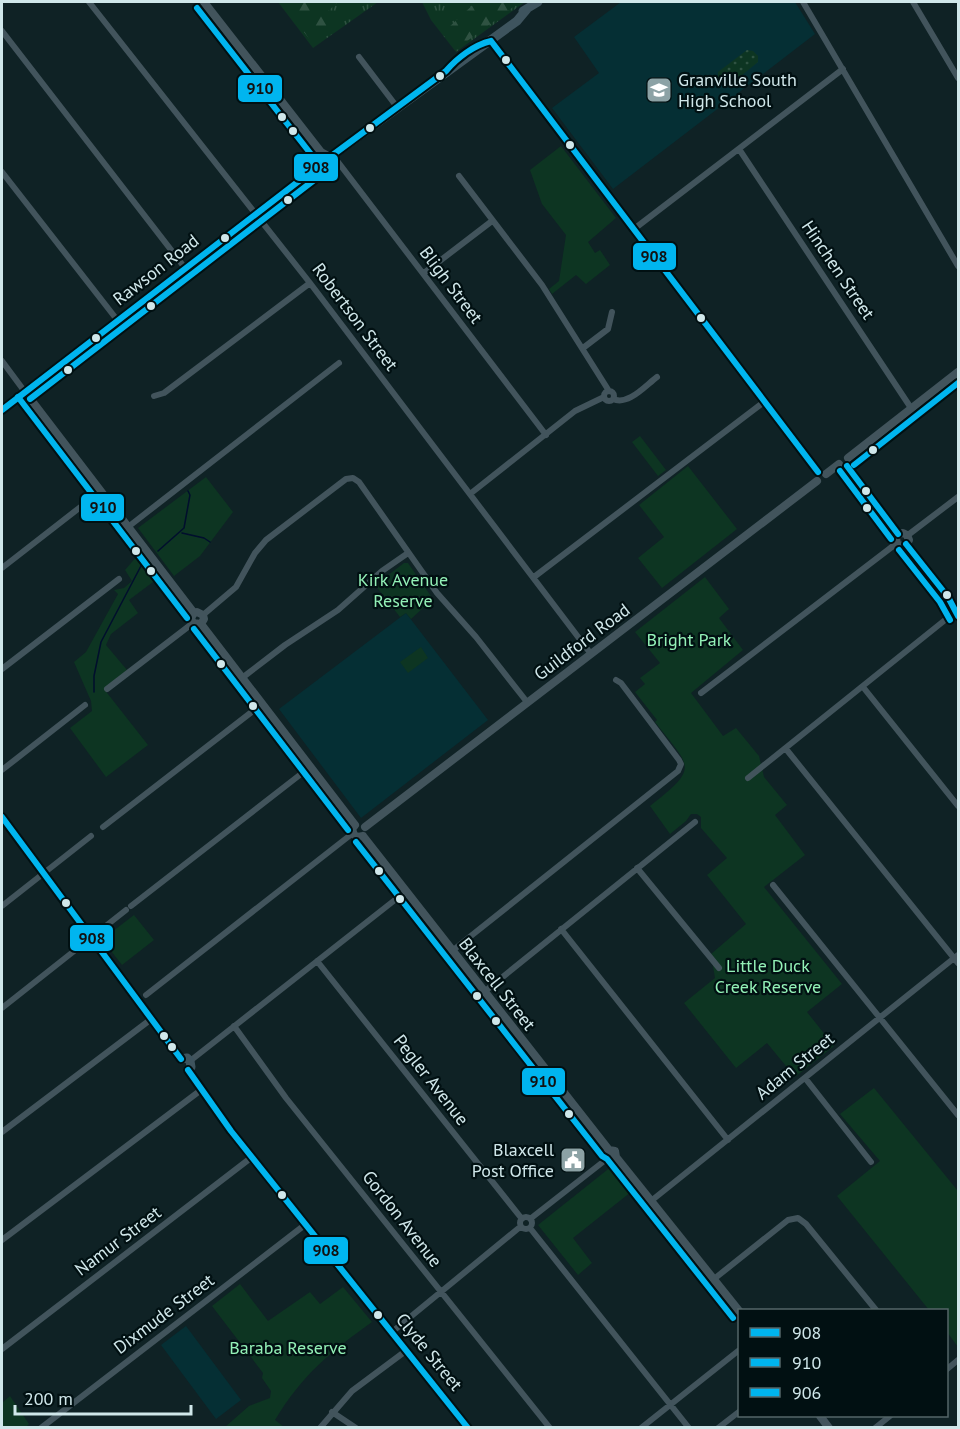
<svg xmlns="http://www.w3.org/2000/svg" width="960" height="1429" viewBox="0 0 960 1429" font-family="'PT Sans',sans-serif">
<defs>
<pattern id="grass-tufts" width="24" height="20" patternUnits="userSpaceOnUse" patternTransform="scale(1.5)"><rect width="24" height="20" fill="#0d3522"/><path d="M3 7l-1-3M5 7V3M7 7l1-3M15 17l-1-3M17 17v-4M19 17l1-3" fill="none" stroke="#2f5242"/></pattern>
<pattern id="forest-firs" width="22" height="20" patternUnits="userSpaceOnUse" patternTransform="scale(1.5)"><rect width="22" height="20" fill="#0d3522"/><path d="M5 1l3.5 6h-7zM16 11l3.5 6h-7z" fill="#2f5242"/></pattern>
<pattern id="garden-dots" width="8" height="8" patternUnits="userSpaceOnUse" patternTransform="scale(1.5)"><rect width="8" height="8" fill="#0d3522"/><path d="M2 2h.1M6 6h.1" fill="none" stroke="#2f5242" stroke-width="1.8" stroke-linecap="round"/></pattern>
</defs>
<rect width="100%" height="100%" fill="#0f2225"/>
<path fill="#052f34" d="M621,2H795L815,34L613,189L552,108L599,73L574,37Z
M406,613L488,720L361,818L279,709Z
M186,1326L241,1400L216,1419L161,1345Z"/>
<path fill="url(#grass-tufts)" d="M278,2H378L313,48Z
M422,2H525L456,52L431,20Z"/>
<path fill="url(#forest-firs)" d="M280,2H338L327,12L333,27L311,41Z
M476,2H520L459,47L448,28Z"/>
<path fill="#0d3522" d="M561,146L616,218L588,242L595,253L600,250L610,265L586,284L576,275L552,294L549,289L559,281L566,235L542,204L530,170Z
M640,436L666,470L658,476L632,442Z
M688,466L737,529L662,588L638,558L664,537L639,505Z
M206,477L233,512L200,556L174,576L138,528Z
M138,555L157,579L129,600L138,613L111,634L106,645L127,670L104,689L148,745L106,777L70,728L92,711L91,701L74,662L86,652L118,594L114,590L124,588L132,581L125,570Z
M404,563H408L433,599L411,619L406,613L400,617L375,585Z
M705,577L729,609L719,618L743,650L691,693L723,736L736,728L759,756L764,777L787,805L775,815L805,855L764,887L842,984L807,1012L834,1046L795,1077L767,1043L736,1068L684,1003L715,978L711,954L746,924L707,875L727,858L701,828V817L697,814H691L686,821L670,834L650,806C700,767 691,768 655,722L657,720L635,692L645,684L640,678L660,663L635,632Z
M421,647L428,658L408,673L400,662Z
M134,915L154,940L122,965L104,942V938Z
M874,1088L958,1191V1347L947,1332L946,1310H929L837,1196L880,1161L840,1114Z
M612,1166L631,1192L573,1238L592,1263L578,1275L538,1225Z
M240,1284L268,1321L310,1292L320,1304L343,1287L372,1322C329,1353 303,1374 275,1420L284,1427H225L249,1406L270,1398L271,1391L262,1378L263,1373L212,1306Z
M10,1396L29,1424L26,1427H2V1403Z"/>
<path fill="url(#garden-dots)" d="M747,50L753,51L758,56V62L730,85H723L718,79V72Z"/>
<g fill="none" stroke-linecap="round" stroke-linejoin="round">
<path stroke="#010e2d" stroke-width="1.5" d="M182,533L204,538L210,542
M158,551L184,528L190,495L188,491
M94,692V676L101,642L142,564"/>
<path stroke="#42545c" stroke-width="6" d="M89,2L310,283L591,654
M803,2L958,266
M913,2L958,78
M2,31L185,268
M359,57L397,107
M739,149L911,408
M330,157L338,162L546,435
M2,172L118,321
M459,176L542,285L609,391
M634,229L843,69
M424,273L492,221
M583,348L608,329L612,312
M2,361L25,392
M604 396a5 5 0 1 1 10 0a5 5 0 1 1-10 0Z
M154,396L164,393L310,283
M613,399C628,406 645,386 657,377
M470,494L575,411L604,397
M128,527L339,363
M908,535L958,497
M2,568L83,505
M534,577L764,402
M203,615L236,587L255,553L266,540L346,479L353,478L359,482L437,593L476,637L527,702
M2,669L119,579
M242,678L285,645L338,610L382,571L408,553
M863,687L958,806
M107,689L193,623
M701,693L897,543
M786,749L958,963
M2,770L85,705
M748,778L955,612
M103,827L262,704
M637,868L719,968
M773,885L958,1115
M2,906L91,836
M131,906L310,767
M561,929L728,1140
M452,951L678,771L681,764L679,760L621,683L616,680
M317,961L522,1219
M484,992L695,822
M146,995L353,833
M2,1008L126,910
M234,1026L286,1098L550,1428
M190,1061L405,892
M805,1078L871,1162
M2,1132L150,1020
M651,1201L958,955
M520 1223a6 6 0 1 1 12 0a6 6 0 1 1-12 0Z
M530,1219L608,1158
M530,1228L689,1428
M2,1240L201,1090
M714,1279L788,1220L798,1218L806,1224L876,1310
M392,1332L520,1227
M2,1349L252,1157
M946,1370L958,1360
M332,1412L356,1428
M41,1428L306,1224
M320,1428L352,1391L407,1350
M641,1428L738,1351
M718,1428L740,1411
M875,1428L890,1416"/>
<path stroke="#42545c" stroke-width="8" d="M204,2L321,152L330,157
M491,41L818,472
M25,392L194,613
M848,458L958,372
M847,466L898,534
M826,474L839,464
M898,534L896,538L897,544L901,546L906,544
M898,534L903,533L907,535L909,540L906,544
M906,544L948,597L958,616
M194,613L197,612L203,615L204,619L201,624
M194,613L191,618L193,623L201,624
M201,624L355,825
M355,825L352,829L354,835L358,837L363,836
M365,827L817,481
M363,836L609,1150L615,1151L616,1157L740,1312
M609,1150L607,1153L608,1158L612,1159L616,1157
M820,1416L829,1428"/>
<path stroke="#3e545e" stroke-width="9" d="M523,11L538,2
M2,410L330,157L517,21L527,9
M2,817L181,1059
M181,1059L187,1058L190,1061L191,1067L188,1070
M188,1070L231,1131L468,1428"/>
<g stroke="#011012" stroke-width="10">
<path id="bus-1" d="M491,41L818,472
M2,410L330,157L446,71C457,58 474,45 491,41
M847,466L898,534
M906,544L948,597L958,616
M2,817L181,1059
M188,1070L231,1131L468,1428"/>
</g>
<g stroke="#011012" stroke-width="10">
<path id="bus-2" d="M197,8L314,158L326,165
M18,397L187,618
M30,399L335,164
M194,629L348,830
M356,842L602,1156L607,1159L733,1318"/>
</g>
<g stroke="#011012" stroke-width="10">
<path id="bus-3" d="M854,465L958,383
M840,471L891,539
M899,550L940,602L950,620"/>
</g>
<use href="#bus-1" stroke="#00b5ef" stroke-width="6"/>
<use href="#bus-2" stroke="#00b5ef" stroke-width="6"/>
<use href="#bus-3" stroke="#00b5ef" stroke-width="6"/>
</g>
<defs>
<g id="school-square" transform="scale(1.35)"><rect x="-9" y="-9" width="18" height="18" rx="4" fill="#8ca2a5" stroke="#011012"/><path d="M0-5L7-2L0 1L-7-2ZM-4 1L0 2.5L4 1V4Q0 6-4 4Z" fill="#fff"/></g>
<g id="civic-square" transform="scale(1.35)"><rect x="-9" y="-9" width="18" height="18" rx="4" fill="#8ca2a5" stroke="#011012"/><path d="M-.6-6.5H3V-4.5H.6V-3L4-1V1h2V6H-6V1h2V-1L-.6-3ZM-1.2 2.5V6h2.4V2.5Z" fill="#fff"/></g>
</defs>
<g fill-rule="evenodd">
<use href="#school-square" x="659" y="90"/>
<use href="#civic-square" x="573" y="1160"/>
</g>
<g fill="#d0e7ea" stroke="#011012" stroke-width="2">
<circle cx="506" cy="60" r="5"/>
<circle cx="440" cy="76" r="5"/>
<circle cx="282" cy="117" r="5"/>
<circle cx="370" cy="128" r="5"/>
<circle cx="293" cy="131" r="5"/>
<circle cx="570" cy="145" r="5"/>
<circle cx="288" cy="200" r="5"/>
<circle cx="225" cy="238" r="5"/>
<circle cx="151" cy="306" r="5"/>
<circle cx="701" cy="318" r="5"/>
<circle cx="96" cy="338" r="5"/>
<circle cx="68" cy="370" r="5"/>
<circle cx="873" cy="450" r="5"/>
<circle cx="866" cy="491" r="5"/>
<circle cx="867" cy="508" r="5"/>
<circle cx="136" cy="551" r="5"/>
<circle cx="151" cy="571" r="5"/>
<circle cx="947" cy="595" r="5"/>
<circle cx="221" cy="664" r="5"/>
<circle cx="253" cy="706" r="5"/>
<circle cx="379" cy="871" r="5"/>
<circle cx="400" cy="899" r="5"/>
<circle cx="66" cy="903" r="5"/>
<circle cx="477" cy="996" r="5"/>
<circle cx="496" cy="1021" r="5"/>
<circle cx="164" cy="1036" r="5"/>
<circle cx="172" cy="1047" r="5"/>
<circle cx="569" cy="1114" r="5"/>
<circle cx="282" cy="1195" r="5"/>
<circle cx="378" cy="1315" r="5"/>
</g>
<g text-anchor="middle" stroke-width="4.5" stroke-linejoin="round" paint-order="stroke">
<g font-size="18" fill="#d0e7ea" stroke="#011012" text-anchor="start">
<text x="678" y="86">Granville South<tspan x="678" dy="21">High School</tspan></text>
<text x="554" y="1156" text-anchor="end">Blaxcell<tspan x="554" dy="21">Post Office</tspan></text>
</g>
<g font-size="18" fill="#d0e7ea" stroke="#011012">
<text transform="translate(156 270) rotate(-38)" y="6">Rawson Road</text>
<text transform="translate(838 270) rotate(56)" y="6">Hinchen Street</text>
<text transform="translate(451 285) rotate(53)" y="6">Bligh Street</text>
<text transform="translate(355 317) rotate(53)" y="6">Robertson Street</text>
<text transform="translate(582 642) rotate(-37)" y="6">Guildford Road</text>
<text transform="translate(497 984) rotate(52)" y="6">Blaxcell Street</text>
<text transform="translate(795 1066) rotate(-39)" y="6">Adam Street</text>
<text transform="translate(431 1080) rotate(52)" y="6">Pegler Avenue</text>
<text transform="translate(402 1219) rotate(52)" y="6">Gordon Avenue</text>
<text transform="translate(118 1241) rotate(-37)" y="6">Namur Street</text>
<text transform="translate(164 1314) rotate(-37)" y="6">Dixmude Street</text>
<text transform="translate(429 1352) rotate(51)" y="6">Clyde Street</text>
</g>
<g font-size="18" fill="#93f1b7" stroke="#011012">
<text x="403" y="586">Kirk Avenue<tspan x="403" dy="21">Reserve</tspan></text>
<text x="689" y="646">Bright Park</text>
<text x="768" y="972">Little Duck<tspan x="768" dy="21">Creek Reserve</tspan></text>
<text x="288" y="1354">Baraba Reserve</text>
</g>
</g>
<g stroke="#011012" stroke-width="2">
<rect x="237" y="74" width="46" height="29" rx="6" fill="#00b5ef"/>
<rect x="293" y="153" width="46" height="29" rx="6" fill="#00b5ef"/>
<rect x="632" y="242" width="45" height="29" rx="6" fill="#00b5ef"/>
<rect x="80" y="493" width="45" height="29" rx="6" fill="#00b5ef"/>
<rect x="69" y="924" width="45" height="28" rx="6" fill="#00b5ef"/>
<rect x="521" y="1067" width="45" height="29" rx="6" fill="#00b5ef"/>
<rect x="303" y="1236" width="46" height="29" rx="6" fill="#00b5ef"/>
</g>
<g font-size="16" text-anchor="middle" font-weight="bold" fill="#111">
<text x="260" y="94">910</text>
<text x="316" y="173">908</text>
<text x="654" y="262">908</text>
<text x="103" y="513">910</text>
<text x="92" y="944">908</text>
<text x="543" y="1087">910</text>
<text x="326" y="1256">908</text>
</g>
<rect width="960" height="1429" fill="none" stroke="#d0e7ea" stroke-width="6"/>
<rect x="738" y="1309" width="210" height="108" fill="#011012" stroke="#546668" stroke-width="1.5"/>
<rect x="750" y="1328" width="30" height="9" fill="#00b5ef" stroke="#546668" stroke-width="1.5"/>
<text x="792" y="1339" font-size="18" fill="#d0e7ea">908</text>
<rect x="750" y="1358" width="30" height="9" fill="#00b5ef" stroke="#546668" stroke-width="1.5"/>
<text x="792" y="1369" font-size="18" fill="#d0e7ea">910</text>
<rect x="750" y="1388" width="30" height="9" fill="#00b5ef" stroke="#546668" stroke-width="1.5"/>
<text x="792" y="1399" font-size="18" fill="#d0e7ea">906</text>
<path d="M15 1405v9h176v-9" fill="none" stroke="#d0e7ea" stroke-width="3"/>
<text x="24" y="1405" font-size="18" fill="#d0e7ea" stroke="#011012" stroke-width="4.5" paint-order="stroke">200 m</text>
</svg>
